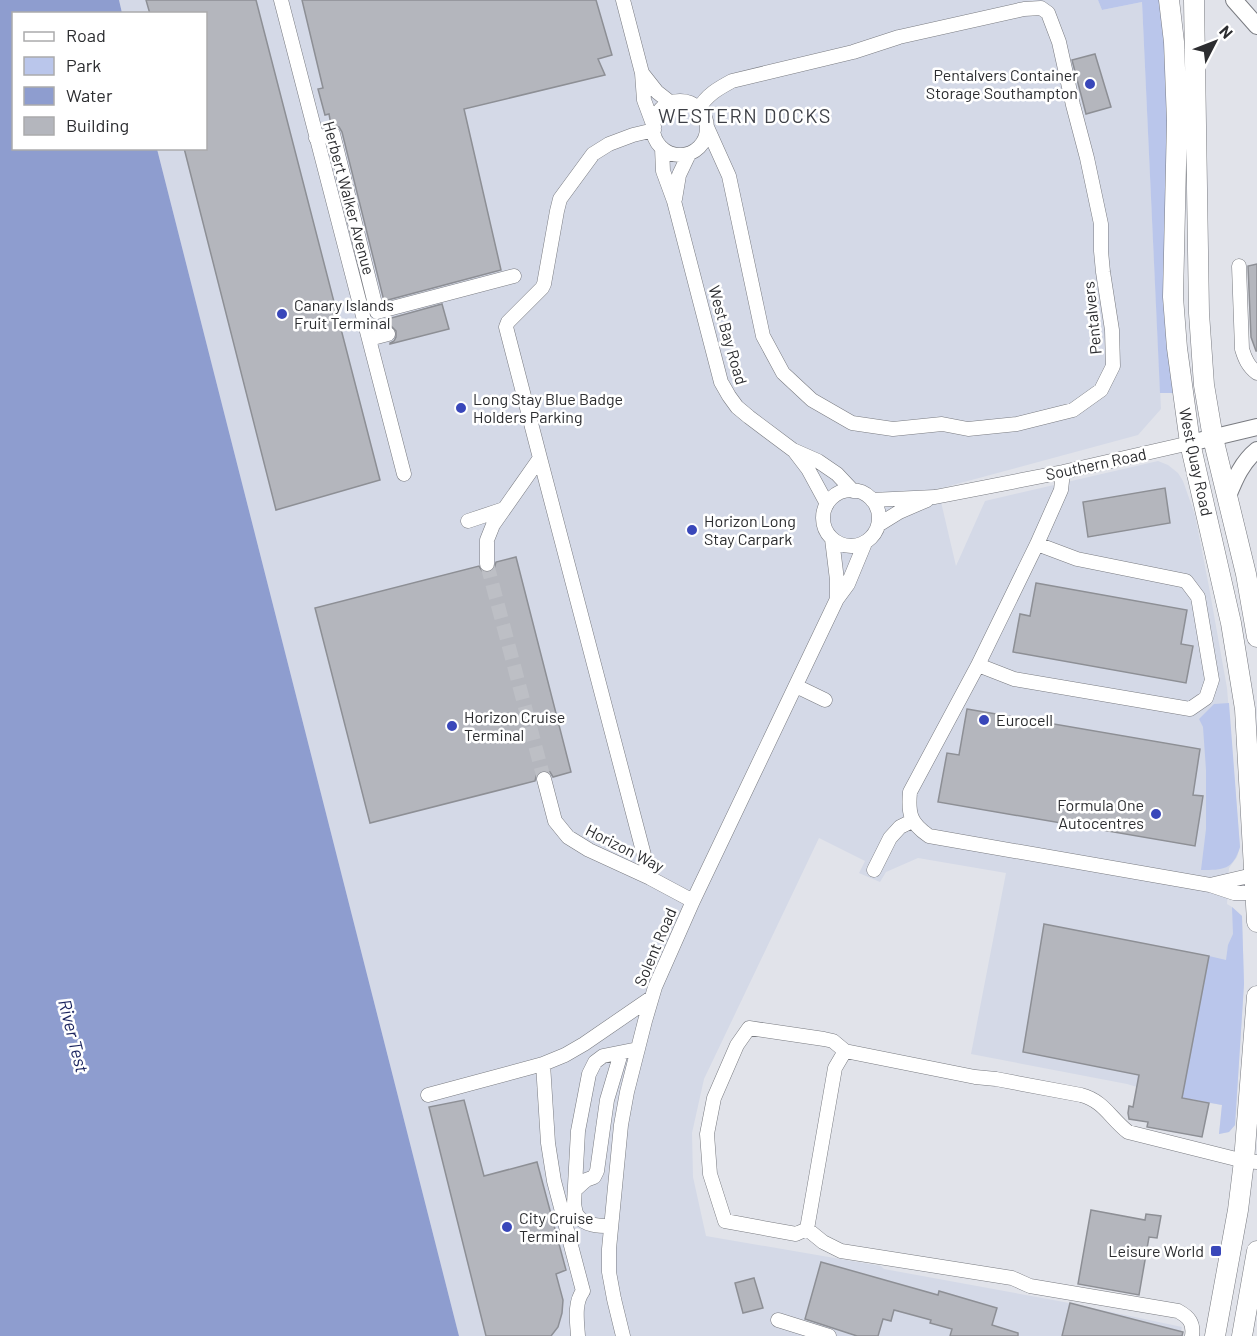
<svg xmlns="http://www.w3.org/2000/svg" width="1257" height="1336" viewBox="0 0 1257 1336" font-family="Barlow,sans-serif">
<rect width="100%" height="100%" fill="#e1e3ea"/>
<path fill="#d4d9e7" d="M119,0H1098L1102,10L1142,2L1161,409L1138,435L938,489L956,566L985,501L1158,461L1168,465L1178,473L1183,481L1195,515L1209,587L1227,688L1240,847L1237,857L1229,868L1227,904L1232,907L1242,916L1244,984L1235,1125L1229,1132L1219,1134L1222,1105L1190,1100L1182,1096L1137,1087L1127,1084L971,1054L1006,873L918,858L886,872L880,882L859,873L865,861L819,838L704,1079L692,1133L693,1177L706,1236L881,1266L884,1269L1064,1302L1182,1327L1180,1336H459L157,149L206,148V14L122,13Z"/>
<path fill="#bac6eb" d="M1098,0H1160L1168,81L1175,393H1160L1142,2L1102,10Z
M1229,703L1240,847C1233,870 1223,870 1201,870L1206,829V770L1203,727L1199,719L1214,704Z
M1232,907L1242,916L1244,984L1235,1125L1229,1132L1219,1134L1222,1105L1190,1099L1182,1100V1096L1137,1087L1138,1075L1184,1084L1209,956L1226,960L1228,945L1233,934Z"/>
<path fill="#8e9dcf" d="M0,0H119L122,13L14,14V148L157,149L459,1336H0Z"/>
<path fill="#b4b6bd" stroke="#8d8f95" stroke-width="1.5" d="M146,0H256L380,480L276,510L184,148H206V14H150Z
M302,0H596L612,55L598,59L605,75L464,109L501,270L384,301L342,132L339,127L331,125L329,114L325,115L318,89L323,88Z
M1095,54L1111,107L1086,114L1072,60Z
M1257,264V351H1256L1251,337L1248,266Z
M442,304L449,329L390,344V343L394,341L396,337V331L391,326L385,325L384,320Z
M1165,488L1170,523L1088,537L1083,502Z
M516,557L571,772L553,777L550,772L542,770L537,773L535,781L370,823L315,608L479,566L482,571L488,573L494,569L496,562Z
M1036,583L1187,610L1181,644L1193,646L1186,683L1013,652L1020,614L1030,616Z
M967,709L1200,749L1193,795L1203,796L1195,846L938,802L947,753L959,755Z
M1044,924L1209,956L1182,1098L1209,1103L1202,1137L1147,1127L1148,1122L1129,1119L1128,1113L1129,1106L1133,1107L1139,1075L1023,1052Z
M464,1100L484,1176L537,1162L566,1270L556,1274L563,1300L562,1313L558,1327L551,1336H486L429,1107Z
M1091,1210L1145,1220L1146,1214L1161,1216L1157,1238L1149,1237L1139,1295L1078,1284Z
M821,1262L938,1295L939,1291L997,1308L992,1325L1018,1333V1336H950L952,1329L930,1323L931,1320L894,1310L891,1321L883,1319L878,1336H857L805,1319Z
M754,1278L763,1308L743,1313L735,1283Z
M1070,1303L1183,1332L1182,1336H1062Z"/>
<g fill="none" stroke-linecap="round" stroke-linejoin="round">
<path stroke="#bdbfc5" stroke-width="14" stroke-dasharray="14 7" stroke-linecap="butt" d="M487,564L544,779"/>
<g stroke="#797b81" stroke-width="15">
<path id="minor" d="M281,0L404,474
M623,0L642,73L644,100L654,127
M642,73L657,92L671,103
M653 128a27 27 0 1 1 54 0a27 27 0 1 1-54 0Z
M699,109C706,95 719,88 732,81L853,52L899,37L1024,9L1041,8L1048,13L1059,42L1073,105L1087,158L1101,224V251L1103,272L1112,330L1113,366L1101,390L1073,410L1017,424L968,429L942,424L893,429L852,423L812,400L783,373L763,336L729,176L707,127
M316,138L333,134L377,312L514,276
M662,148L663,171L674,201L721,382L729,396L737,407L749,417L793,450L818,461L837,474L853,491
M675,199L679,175L689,154
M1239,266L1242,349C1245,359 1248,366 1257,373
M369,339L388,334
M795,452L808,469L827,504
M540,458L650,878
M1063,472L1061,490L1037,544L978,665L910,792C908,814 910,823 929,836L1210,885L1234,893H1257
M823 518a28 28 0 1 1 56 0a28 28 0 1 1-56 0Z
M872,500L935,497L1063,472L1190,443
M468,521L504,509
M878,525L899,512L927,500
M832,539L837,580V599
M487,564V540L493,525L540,458L506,327L508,322L542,288L544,284L557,211L560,199L593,154L609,144L633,135L654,130
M978,665L1014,679L1190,709L1206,698L1212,680L1198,597L1186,581L1077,559L1037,544
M796,686L825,700
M544,779L555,821L568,837L589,850L650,878L693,901
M874,870L890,838L900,827L912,821
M1210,885L1257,874
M543,1064L548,1143L554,1181L583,1291C574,1303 577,1321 578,1336
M428,1095L543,1064L565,1055L584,1044L651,998
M575,1190L586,1180L594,1177L597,1171L607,1100L621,1053
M611,1226C600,1226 584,1226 577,1215C575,1212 575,1208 574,1204L578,1131L589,1074L595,1062L603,1056L638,1049
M807,1229L796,1234L725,1221L710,1174L707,1134L714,1098L737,1045L749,1028L824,1039L833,1041L845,1051L975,1077L996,1079L1081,1095C1104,1101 1110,1118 1128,1132L1244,1161L1257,1162
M807,1229L823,1242L841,1251L1012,1278L1030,1286L1178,1311C1189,1317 1194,1323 1192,1336
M807,1229L835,1068L845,1051
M778,1320L829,1336
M623,1336L614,1299L609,1272V1249L621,1125L627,1092L645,1021L655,987L693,901L837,599L848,584L865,543"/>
</g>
<g stroke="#797b81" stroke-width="18">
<path id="major" d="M1234,0L1257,26
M1190,443L1257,427
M1228,496C1235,479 1242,462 1257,450"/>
</g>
<g stroke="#797b81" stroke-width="21">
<path id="highway" d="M1169,0L1174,42L1177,121L1173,297L1177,348L1190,443L1231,623L1245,709L1257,922
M1194,0L1199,313L1204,385L1213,438L1246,574L1257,637
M1215,1336L1238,1210L1244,1161L1257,996
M1242,1336L1257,1251"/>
</g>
<use href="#minor" stroke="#fff" stroke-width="14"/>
<use href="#major" stroke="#fff" stroke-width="16"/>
<use href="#highway" stroke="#fff" stroke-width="20"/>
</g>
<g fill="#3947ba" stroke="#fff" stroke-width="2">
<circle cx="1090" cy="84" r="6"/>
<circle cx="282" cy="314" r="6"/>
<circle cx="461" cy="408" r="6"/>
<circle cx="692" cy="530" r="6"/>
<circle cx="984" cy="720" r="6"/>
<circle cx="452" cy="726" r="6"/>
<circle cx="1156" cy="814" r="6"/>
<circle cx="507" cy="1227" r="6"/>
<rect x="1210" y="1245" width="12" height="12" rx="3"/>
</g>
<g text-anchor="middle" stroke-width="5" stroke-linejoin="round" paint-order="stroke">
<g font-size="16" fill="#2c2d30" stroke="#fff" text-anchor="start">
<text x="1078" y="81" text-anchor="end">Pentalvers Container<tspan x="1078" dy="18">Storage Southampton</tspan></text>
<text x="294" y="311">Canary Islands<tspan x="294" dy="18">Fruit Terminal</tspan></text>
<text x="473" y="405">Long Stay Blue Badge<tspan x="473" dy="18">Holders Parking</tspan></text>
<text x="704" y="527">Horizon Long<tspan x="704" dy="18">Stay Carpark</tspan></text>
<text x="464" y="723">Horizon Cruise<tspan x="464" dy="18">Terminal</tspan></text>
<text x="996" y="726">Eurocell</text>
<text x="1144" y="811" text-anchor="end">Formula One<tspan x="1144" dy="18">Autocentres</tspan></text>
<text x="519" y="1224">City Cruise<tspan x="519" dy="18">Terminal</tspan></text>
<text x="1204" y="1257" text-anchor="end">Leisure World</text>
</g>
<g font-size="16" fill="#2c2d30" stroke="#fff">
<text transform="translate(349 198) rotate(75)" y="6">Herbert Walker Avenue</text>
<text transform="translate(1092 318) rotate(-96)" y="6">Pentalvers</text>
<text transform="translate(728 335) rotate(74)" y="6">West Bay Road</text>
<text transform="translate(1196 462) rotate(78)" y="6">West Quay Road</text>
<text transform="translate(1096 464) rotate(-12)" y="6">Southern Road</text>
<text transform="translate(625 848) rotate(27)" y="6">Horizon Way</text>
<text transform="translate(655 947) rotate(-67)" y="6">Solent Road</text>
</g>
<g font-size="18" font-style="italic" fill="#1a235e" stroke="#fff">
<text transform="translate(73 1036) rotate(76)" y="6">River Test</text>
</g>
<g font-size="20" letter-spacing="1.5" fill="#3d3f45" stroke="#fff">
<text x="745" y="123">WESTERN DOCKS</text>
</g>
</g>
<rect x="12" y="12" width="195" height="138" fill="#ffffff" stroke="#ababac" stroke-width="1.5"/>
<rect x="24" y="32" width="30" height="9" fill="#ffffff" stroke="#ababac" stroke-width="1.5"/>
<text x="66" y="42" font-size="18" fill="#2c2d30">Road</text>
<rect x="24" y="57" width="30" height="18" fill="#bac6eb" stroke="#ababac" stroke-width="1.5"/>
<text x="66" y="72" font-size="18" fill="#2c2d30">Park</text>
<rect x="24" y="87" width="30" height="18" fill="#8e9dcf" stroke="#ababac" stroke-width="1.5"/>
<text x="66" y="102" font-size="18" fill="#2c2d30">Water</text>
<rect x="24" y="117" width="30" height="18" fill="#b4b6bd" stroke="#ababac" stroke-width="1.5"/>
<text x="66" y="132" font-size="18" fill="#2c2d30">Building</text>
<g transform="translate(1215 42) rotate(48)" stroke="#ffffff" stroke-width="4.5" paint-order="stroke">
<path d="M0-4.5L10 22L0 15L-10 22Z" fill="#2c2d30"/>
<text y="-9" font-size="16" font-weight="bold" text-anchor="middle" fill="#2c2d30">N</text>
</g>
</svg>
